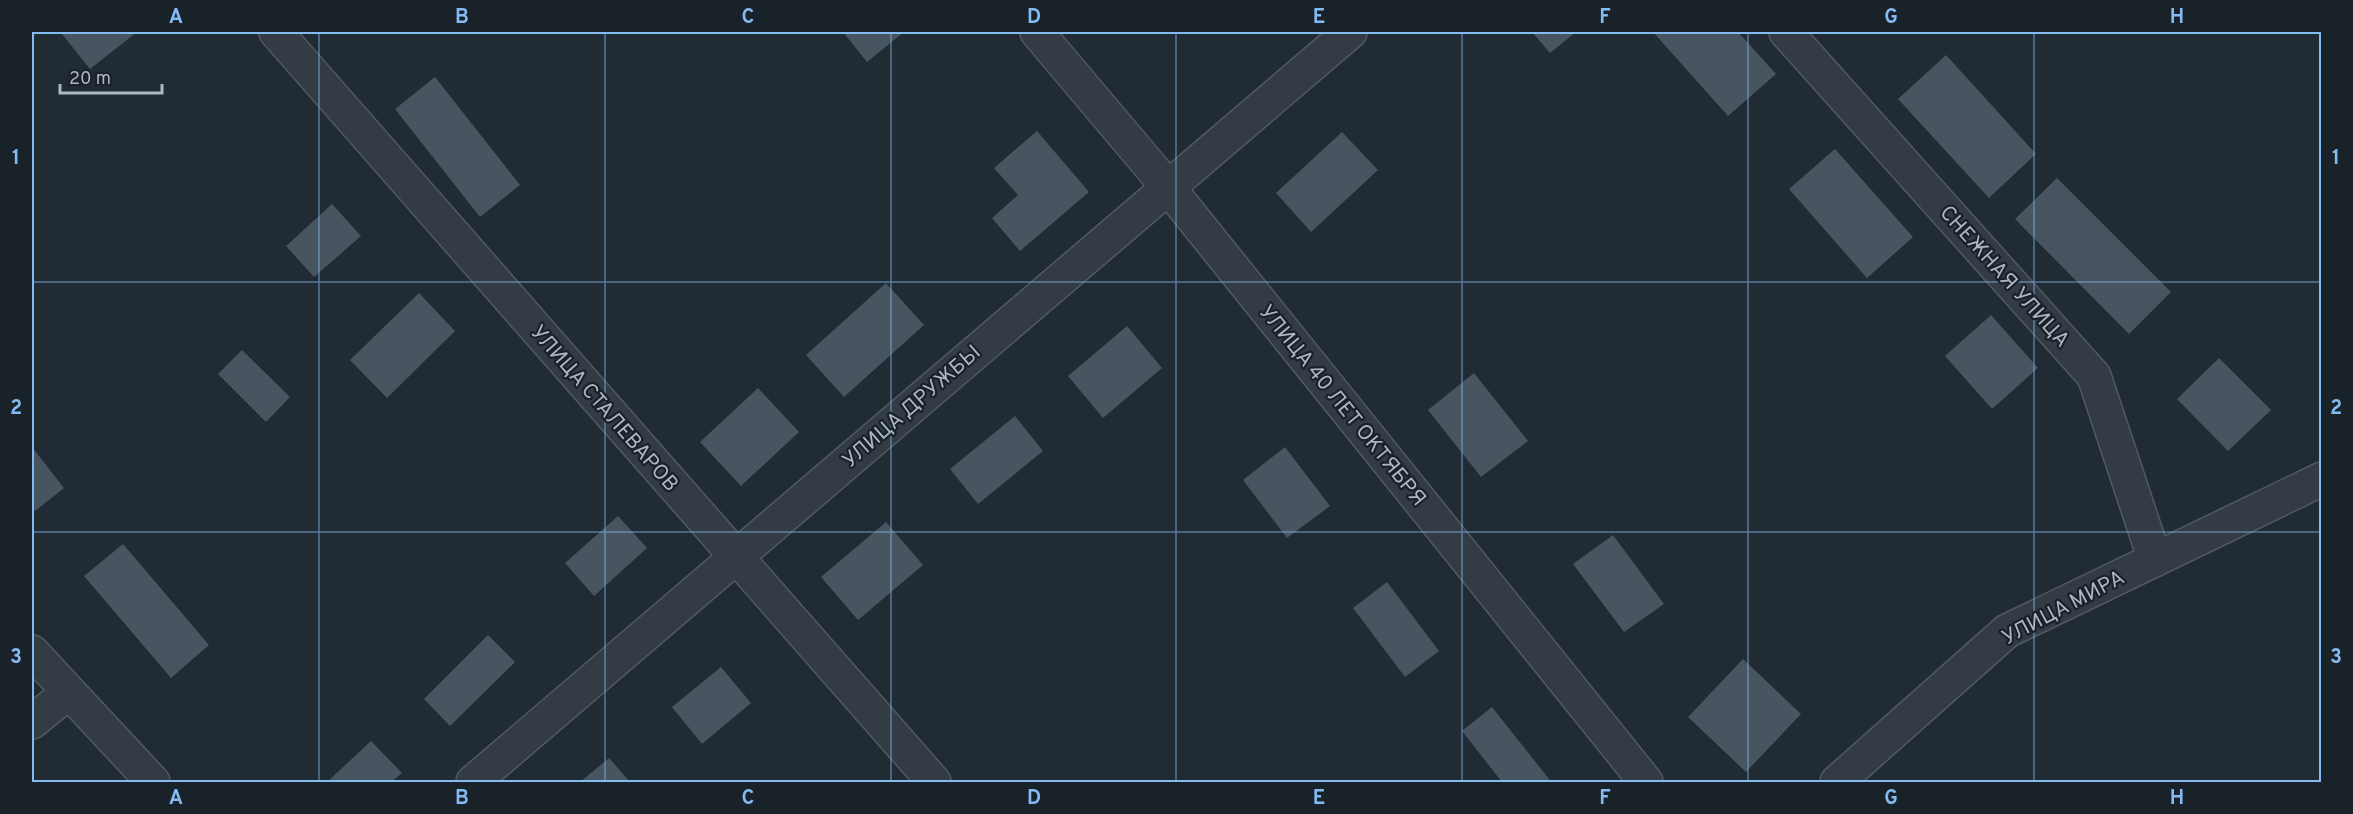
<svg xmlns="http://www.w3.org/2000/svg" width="2353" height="814" viewBox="0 0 2353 814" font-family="Overpass,sans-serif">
<rect width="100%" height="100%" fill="#202b34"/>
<path fill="#485560" d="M65,32H137L90,69L62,34Z
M843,32H904L867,62Z
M1532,32H1576L1550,53Z
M1653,32H1738L1776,74L1728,116Z
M1946,55L2036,154L1989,198L1898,99Z
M435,77L520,185L480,217L395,109Z
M1037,131L1089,192L1020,251L992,218L1018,195L994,168Z
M1342,132L1378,170L1311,232L1276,193Z
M1835,149L1913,237L1867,278L1789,189Z
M2057,178L2171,292L2129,334L2015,219Z
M332,204L361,236L314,277L286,246Z
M886,283L924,325L844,397L806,355Z
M419,293L455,331L387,398L350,360Z
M1991,315L2038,368L1992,409L1945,356Z
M1127,326L1162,368L1103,418L1068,376Z
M242,350L290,397L266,422L218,374Z
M2219,358L2271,410L2228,451L2177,399Z
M1474,373L1528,441L1481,477L1428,410Z
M758,388L799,432L741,486L700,442Z
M1015,416L1043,451L978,504L950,469Z
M32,447L64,488L35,511L32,506Z
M1285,447L1330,506L1287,538L1243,480Z
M618,516L647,548L594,596L565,563Z
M886,522L923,565L858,620L821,577Z
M1613,535L1664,604L1624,632L1573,564Z
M123,544L209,645L171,678L84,576Z
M1387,582L1439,651L1405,677L1353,608Z
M488,635L515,662L450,726L424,699Z
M1743,659L1801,714L1746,772L1688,717Z
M721,667L751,703L702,744L672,707Z
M1492,707L1549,779L1545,782H1502L1462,731Z
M371,741L402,773L391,782H327Z
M609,758L630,782H580Z"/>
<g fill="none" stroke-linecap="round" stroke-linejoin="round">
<g stroke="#515a63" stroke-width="36">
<path id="minor" d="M276,32L934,782
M1037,32L1167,186L1646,782
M1786,32L2094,376L2155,560
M32,652L153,782
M32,722L69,692
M473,782L1350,32
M1837,782L2007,631L2322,479"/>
</g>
<use href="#minor" stroke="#333c45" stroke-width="33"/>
</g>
<path fill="none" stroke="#83baf1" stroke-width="1.5" stroke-opacity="0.55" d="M319,32V782M605,32V782M891,32V782M1176,32V782M1462,32V782M1748,32V782M2034,32V782M32,282H2322M32,532H2322"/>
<g text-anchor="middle" stroke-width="4.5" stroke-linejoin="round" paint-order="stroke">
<g font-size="21" fill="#adb7c2" stroke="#192129">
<text transform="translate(2005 276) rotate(48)" y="7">СНЕЖНАЯ УЛИЦА</text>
<text transform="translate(1343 405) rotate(51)" y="7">УЛИЦА 40 ЛЕТ ОКТЯБРЯ</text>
<text transform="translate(911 406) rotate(-41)" y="7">УЛИЦА ДРУЖБЫ</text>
<text transform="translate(605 408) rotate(49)" y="7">УЛИЦА СТАЛЕВАРОВ</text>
<text transform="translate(2063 607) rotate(-28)" y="7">УЛИЦА МИРА</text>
</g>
</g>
<rect width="2353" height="814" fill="none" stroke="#192129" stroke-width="66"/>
<path d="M60 84v9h102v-9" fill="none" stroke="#adb7c2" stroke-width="3"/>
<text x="69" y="84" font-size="18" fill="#adb7c2" stroke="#192129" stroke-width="4.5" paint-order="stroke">20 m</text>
<rect x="33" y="33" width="2287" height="748" fill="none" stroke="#83baf1" stroke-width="2"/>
<g font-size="20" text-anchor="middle" font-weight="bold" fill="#83baf1">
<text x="176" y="23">A</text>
<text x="462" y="23">B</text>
<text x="748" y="23">C</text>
<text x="1034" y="23">D</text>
<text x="1319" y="23">E</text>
<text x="1605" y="23">F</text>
<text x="1891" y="23">G</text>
<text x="2177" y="23">H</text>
<text x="16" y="164">1</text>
<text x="2336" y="164">1</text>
<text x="16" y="414">2</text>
<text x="2336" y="414">2</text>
<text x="16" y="663">3</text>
<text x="2336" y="663">3</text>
<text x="176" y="804">A</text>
<text x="462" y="804">B</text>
<text x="748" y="804">C</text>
<text x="1034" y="804">D</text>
<text x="1319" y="804">E</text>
<text x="1605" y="804">F</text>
<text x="1891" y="804">G</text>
<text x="2177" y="804">H</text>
</g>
</svg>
